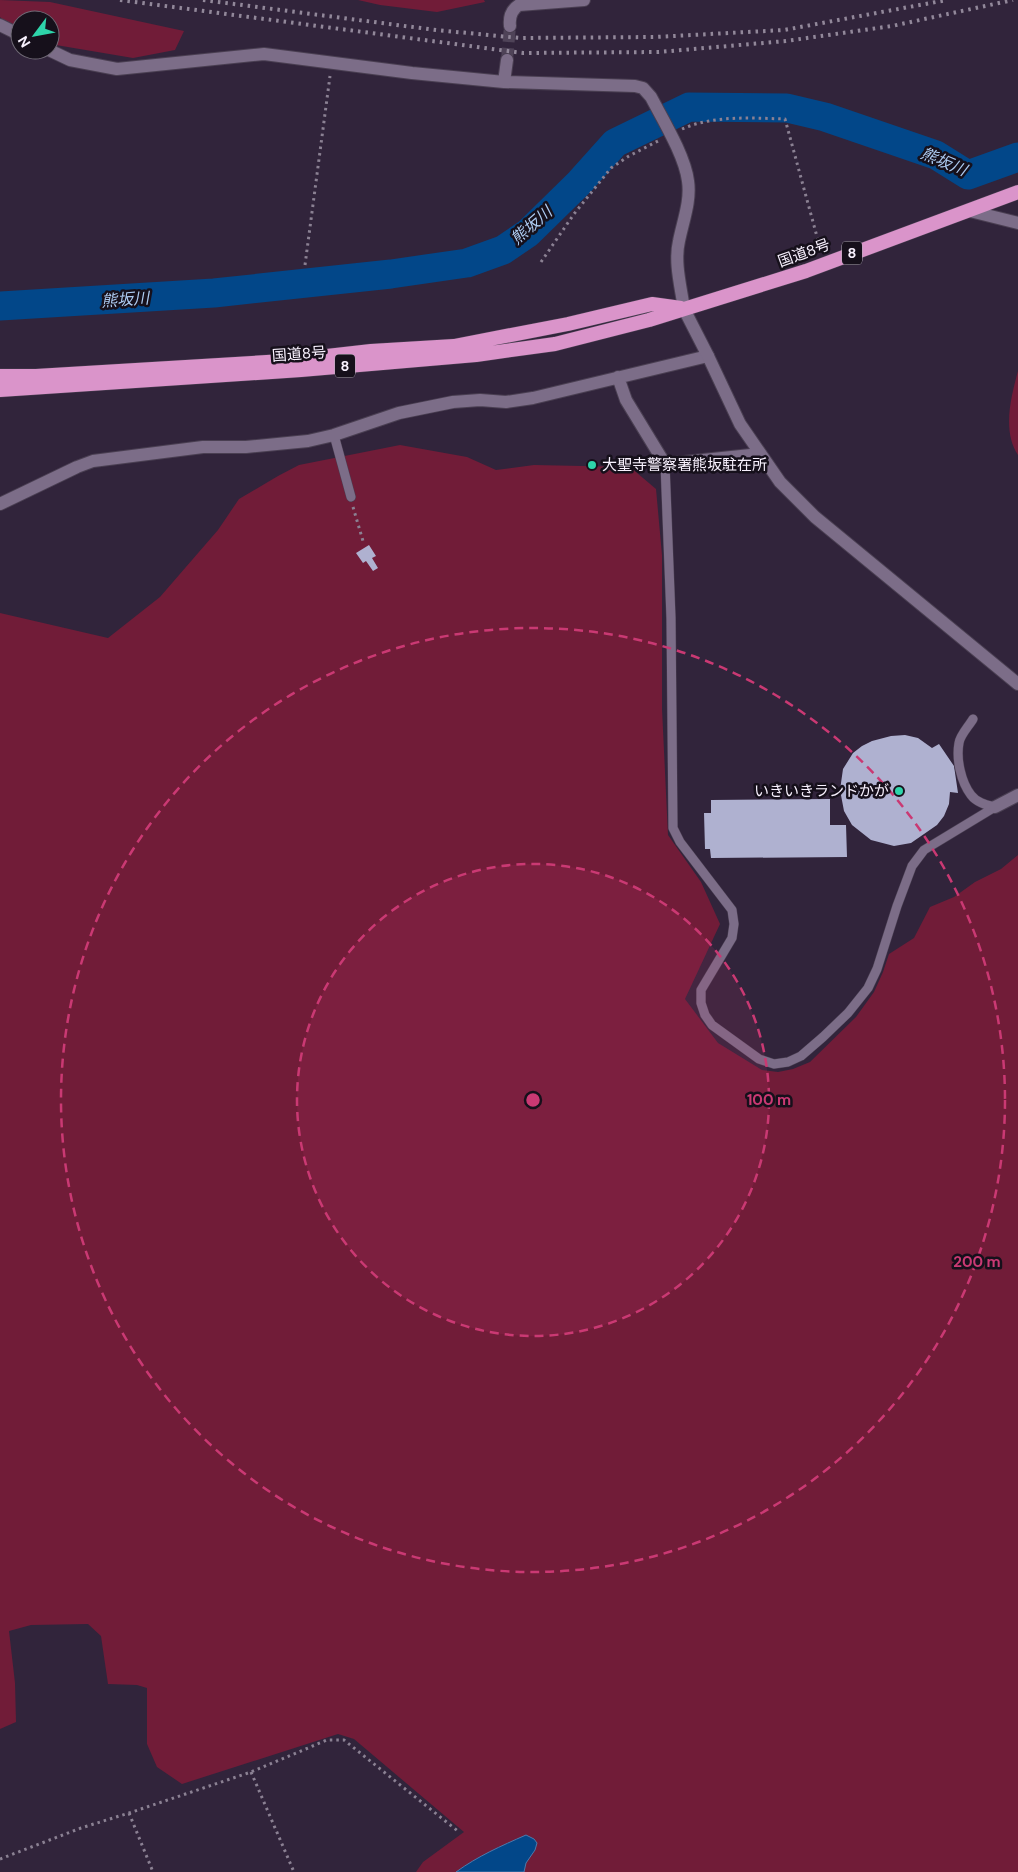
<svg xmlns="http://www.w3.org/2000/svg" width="1018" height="1872" viewBox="0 0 1018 1872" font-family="'DM Sans','Noto Sans JP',sans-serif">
<rect width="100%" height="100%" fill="#31243b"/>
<path fill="#711c38" d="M0,0L50,2L184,31L175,50L133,58L50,44V20H20V29L2,19L0,17Z
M358,0H484L485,2L437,12L380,5Z
M1018,371V455C1002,431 1011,397 1018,371Z
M400,445L467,457L496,470L534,465L630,467L656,489L662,555V709L668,835L701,882L720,924L685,999L718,1043L762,1070L778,1072L793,1069L810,1062L856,1017L874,992L883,972L889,954L914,938L930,907L954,897L975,882L1001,869L1018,855V1872H416L423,1862L464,1832L354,1739L338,1734L182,1784L157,1767L147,1744V1688L137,1685L108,1684L101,1636L88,1624L31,1625L9,1631L15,1683L16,1722L0,1729V613L108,638L160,597L218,530L239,499L278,476L299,465Z"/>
<path fill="#024789" stroke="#4c7aac" d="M526,1835L534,1839L537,1843L535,1850L526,1863L524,1872H456C478,1856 501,1846 526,1835Z"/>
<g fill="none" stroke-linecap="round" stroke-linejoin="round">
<path stroke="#024789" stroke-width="29" d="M0,306L214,293L391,274L467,263L503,250L528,233L580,182L615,143L689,107L787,108L825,117L936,155L968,175L1018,157"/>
</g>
<path fill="#afb1d0" d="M369,545L376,556L372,558L378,568L373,571L366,561L363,563L356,553Z
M905,735L918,738L932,748L939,744L954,766L958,793L950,792L949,804L944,816L937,825L911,843L894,846L871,840L852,825L844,811L840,790L843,769L853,753L862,746L872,741L891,736Z
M830,799V825H846L847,857L711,858L710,849H705L704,813H711V800Z"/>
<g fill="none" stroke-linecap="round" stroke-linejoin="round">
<path stroke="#4f4358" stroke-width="12" stroke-dasharray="12 6" stroke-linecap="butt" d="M507,60L510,26"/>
<g stroke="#4a3f52" stroke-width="10">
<path id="service" d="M334,435L351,497
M665,464L671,618L673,828L680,842L732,910L734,924L732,938L701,990V1003L705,1015L712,1025L759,1059L774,1064L788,1062L801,1056L823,1037L848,1013L868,988L877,969L897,906L912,866L924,850L995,807
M973,719C969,726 960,735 959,743C956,759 961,782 971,795C977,803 987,805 995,807"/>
</g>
<g stroke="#4a3f52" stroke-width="14">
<path id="minor" d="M0,25L20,35
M510,26C509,17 511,10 519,5L584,0
M49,50L70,60L117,69L264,54L412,73L504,82L635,86L643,88L651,97C663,120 685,156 688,181C691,201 683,221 679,241C674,263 681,287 684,309
M504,82L507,60
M970,211L1018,223
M618,377L626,400L665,464L760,454
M0,504L77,467L93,461L203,447H246L308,441L334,435L399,413L453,402L480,400L506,402L533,398L708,356
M995,807L1018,795"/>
</g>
<g stroke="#4a3f52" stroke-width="14">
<path id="tertiary" d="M684,309L708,356L740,424L780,482L815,517L1018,684"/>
</g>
<g stroke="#4a3f52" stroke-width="15">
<path id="trunk" d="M0,376H36L283,361L371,351L454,346L568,324L652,304L681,308
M0,390L301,370L476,355L555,344L649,320L806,271L1018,192"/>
</g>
<path stroke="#8b8193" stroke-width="3" stroke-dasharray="2.5 4" stroke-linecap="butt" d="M682,129C714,115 751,118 785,119L819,244
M541,262L574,214L611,168L629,156L660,140
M305,265L330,76
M353,507L363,541
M251,1772L294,1872
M129,1813L153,1872
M0,1859L81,1828L129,1813L251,1772L327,1740H344L459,1832"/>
<use href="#service" stroke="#7c6d88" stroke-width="9"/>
<use href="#minor" stroke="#7c6d88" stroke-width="12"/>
<use href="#tertiary" stroke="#7c6d88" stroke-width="12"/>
<use href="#trunk" stroke="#da94ca" stroke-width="14"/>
<path stroke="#92889a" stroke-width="4" stroke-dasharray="2.5 5" stroke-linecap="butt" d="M120,0L523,53L659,52L786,41L892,26L1013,0
M203,0L436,30L520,38L655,37L784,30L947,0"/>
</g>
<circle cx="533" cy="1100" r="236" fill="#ca3973" fill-opacity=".12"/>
<g fill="none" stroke="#ca3973" stroke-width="2.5" stroke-dasharray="9 6">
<circle cx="533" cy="1100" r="236"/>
<circle cx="533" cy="1100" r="472"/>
</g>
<g fill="#2ed4aa" stroke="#16101b" stroke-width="2">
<circle cx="592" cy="465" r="5"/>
<circle cx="899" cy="791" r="5"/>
</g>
<g text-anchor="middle" stroke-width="5" stroke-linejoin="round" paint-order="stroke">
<g fill="#16101b" stroke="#b4aeba" stroke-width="1">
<rect x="842" y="241.5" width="20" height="23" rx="4"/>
<rect x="335" y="354.5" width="20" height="23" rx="4"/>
</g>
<g font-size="14" font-weight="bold" fill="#f8f1fe">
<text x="852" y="258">8</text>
<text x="345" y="371">8</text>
</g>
<g font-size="15" fill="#f8f1fe" stroke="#16101b">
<text transform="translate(804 253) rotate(-20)" y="5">国道8号</text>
<text transform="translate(299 354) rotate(-4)" y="5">国道8号</text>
</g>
<g font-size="15" fill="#f8f1fe" stroke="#16101b" text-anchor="start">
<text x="602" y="470">大聖寺警察署熊坂駐在所</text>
<text x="889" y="796" text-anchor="end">いきいきランドかが</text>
</g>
<g font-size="16" font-style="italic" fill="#adcbf1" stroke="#16101b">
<text transform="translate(944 161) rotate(23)" y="6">熊坂川</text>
<text transform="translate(531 225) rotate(-41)" y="6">熊坂川</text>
<text transform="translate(125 299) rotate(-4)" y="6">熊坂川</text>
</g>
</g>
<circle cx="533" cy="1100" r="8" fill="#ca3973" stroke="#16101b" stroke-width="2.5"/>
<g font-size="15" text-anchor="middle" font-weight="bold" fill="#ca3973" stroke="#16101b" stroke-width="5" stroke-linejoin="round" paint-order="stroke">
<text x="769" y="1105">100 m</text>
<text x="977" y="1267">200 m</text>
</g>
<g transform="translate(35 35) rotate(238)"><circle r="24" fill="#16101b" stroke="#706a76"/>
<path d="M0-4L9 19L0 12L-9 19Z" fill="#2ed4aa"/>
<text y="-8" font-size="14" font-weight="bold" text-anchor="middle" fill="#f8f1fe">N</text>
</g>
</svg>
